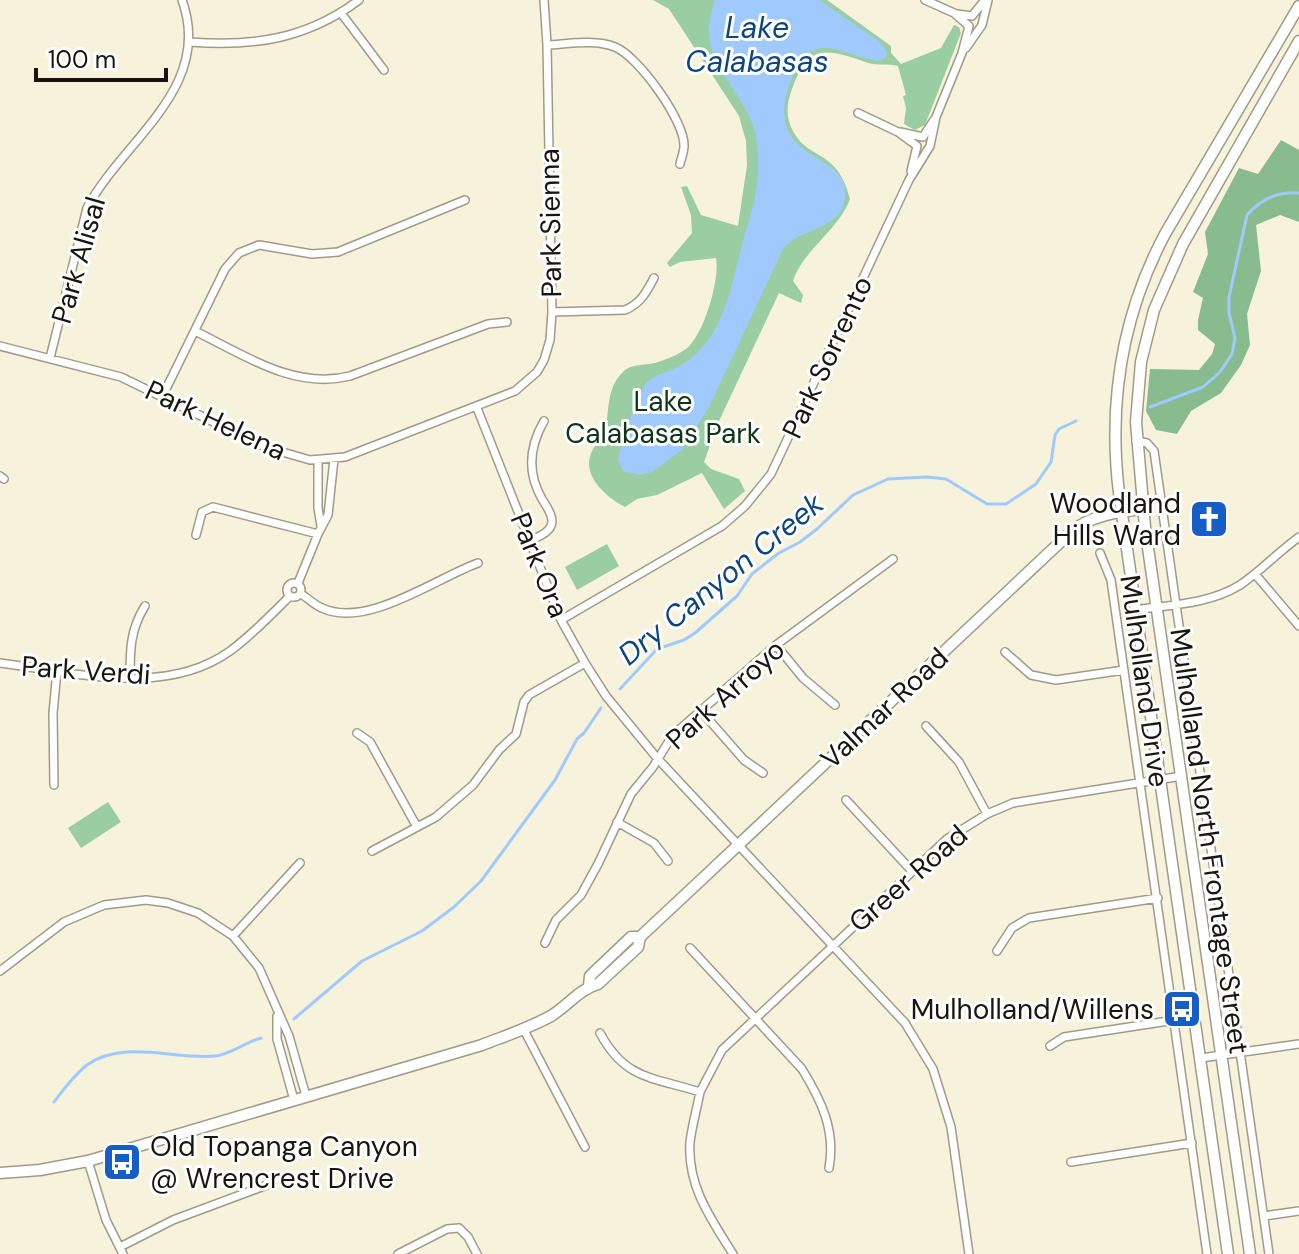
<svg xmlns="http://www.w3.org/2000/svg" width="1299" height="1254" viewBox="0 0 1299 1254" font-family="'DM Sans',sans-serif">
<rect width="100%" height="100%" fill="#f6f2dc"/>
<path fill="#9acda1" d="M653,0H827L891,46V53L901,64L941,48L954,25L959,27L961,33L925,125L915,130L904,124L906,108L903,96L906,95L898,66C888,63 878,66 868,63C827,49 809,42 792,89C787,102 785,118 793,131C809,161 838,149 850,199C838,231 803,250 793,281L803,295L801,303L779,293L719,421L704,462L711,469L739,479L745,491L724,509L702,473L657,495L637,499L625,507C605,496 579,474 593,449C598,441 604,439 606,429C609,409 607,387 623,372C631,363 646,366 658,362C667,359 684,353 690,345C705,329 720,279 716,258L680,262L670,267L667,263L692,233L691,215L681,187L687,186L701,215L738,226L747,165L746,141L739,116L669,9Z
M607,544L619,566L577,590L565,567Z
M108,802L121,822L81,848L68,828Z"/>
<path fill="#88bc8f" d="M1281,140L1299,150V222L1280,215L1256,225L1261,271L1247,314L1250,345L1241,365L1221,393L1191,411L1177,434L1156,430L1146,411L1150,369L1199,370L1212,354L1215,344L1198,330V320L1203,298L1193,292L1208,254L1205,232L1239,168L1258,174Z"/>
<path fill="#a0cafd" d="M715,0H819L879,41L887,52L885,58L878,61C840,55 813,27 792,78C756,168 858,147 844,203C838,230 797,229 783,249L710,405L682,450L652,472L639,475L623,471L618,460C620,446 638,390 648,381C656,374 666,373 675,368C690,361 703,349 711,336C728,310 733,278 741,249C745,231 752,214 755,196C759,175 760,142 752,123C733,77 694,56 715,0Z"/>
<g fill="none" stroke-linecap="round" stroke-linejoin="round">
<path stroke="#a0cafd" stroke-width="3" d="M1150,407L1203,387L1220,372L1232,354L1235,338L1229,313V297L1247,215C1261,199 1278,191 1299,193
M620,689L657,649L684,640L695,633L737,596L752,574L779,553L800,542L817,529L853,495L888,479L927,477L946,479L987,504H1006L1036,484L1051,462L1055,435L1059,429L1076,421
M294,1019L362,961L422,931L454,907L481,881L555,780L577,739L584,733L601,708
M54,1102C64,1089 74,1075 87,1065C123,1039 175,1060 215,1056C229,1055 246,1042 261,1038"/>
<g stroke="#a09b87" stroke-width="10">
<path id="street" d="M341,13L384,70
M957,14L972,16L985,0
M190,42C253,47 307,39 359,0
M547,45C568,44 595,39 615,47C638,56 685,121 684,146C684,152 681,159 680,164
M966,48L982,25L988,0
M858,113L898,132L917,146L911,171
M900,132L923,137L934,120
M552,312L625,310C641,303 646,293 654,278
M195,331C244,355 294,390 350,376L488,324L507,322
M0,346L121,377L265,447L310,460L345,457L515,391L537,372L544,360L550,340L552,312L547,45L544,0
M50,358L87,208C123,140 214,88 182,0
M163,395L225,269L239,253L259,245L312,254L338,252L465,200
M477,408L561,620L585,663L606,696L657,758L905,1023L933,1069L951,1127L969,1254
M1136,441L1147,443L1154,451L1269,1254
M318,461V508L321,526
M0,476L4,479
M196,535L202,512L213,507L318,534
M529,541C538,537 552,532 552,521C552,514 546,505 542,499C527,473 529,447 544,421
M1100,553L1111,580L1207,1254
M1255,574L1299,626
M287 590a7 7 0 1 1 14 0a7 7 0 1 1-14 0Z
M298,583L318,534L328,515L334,459
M301,594C308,598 314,605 322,608C367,629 436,578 478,563
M1135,610C1169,605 1210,604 1240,585C1261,571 1278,552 1299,537
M561,620L722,526L745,506L771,474L909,180L930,146L936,117L962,53L969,26L954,13L925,0
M776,645L803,678L835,705
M1005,652L1031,675L1056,680L1124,670
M0,663C73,672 165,698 230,651C252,635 271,615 290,596
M130,678C130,650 130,630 145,606
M702,712L744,760L763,773
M926,726L959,762L987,814
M357,733L370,742L417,827
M54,785L53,713L57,671
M846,800L911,870
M617,822L654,843L668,861
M372,851L436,817L473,785L499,750L516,734L524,702L529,695L585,663
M233,936L300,863
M545,943L556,920L581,895L598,864L631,794L653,767L672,736L776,645L893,559
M690,948L802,1069C821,1100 836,1130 829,1168
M997,951L1012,928L1029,918L1158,898
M0,971L64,922L104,905L146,900L168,903L198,913L233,936L259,968L289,1036L306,1096
M277,1016V1039L294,1100
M524,1030L585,1147
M600,1033C625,1080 653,1077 700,1092C697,1108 692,1126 690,1142C687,1186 711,1219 733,1254
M1050,1046L1064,1037L1175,1020
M1201,1058L1299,1044
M700,1092L722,1050L947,839L987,814L1013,803L1182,776
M88,1161L106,1220L123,1254
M1071,1162L1192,1143
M1264,1216L1299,1211
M120,1247L173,1220L267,1185
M398,1254L447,1229L459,1228L468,1237L477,1254"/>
</g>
<g stroke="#a09b87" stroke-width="13">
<path id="secondary" d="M589,986L590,976L631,937H640L701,880L1071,532C1091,515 1118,512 1143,509
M0,1173L40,1170L88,1161L482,1045C505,1036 529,1028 551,1016C567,1006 580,989 598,984L638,947L640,937
M1228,1254L1119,493C1108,402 1122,315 1165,234L1299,6
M1250,1254L1145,527L1136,422L1141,362L1154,310L1183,244L1299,41"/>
</g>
<use href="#street" stroke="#fff" stroke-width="7"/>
<use href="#secondary" stroke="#fff" stroke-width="10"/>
</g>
<defs>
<g id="church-square" transform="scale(2)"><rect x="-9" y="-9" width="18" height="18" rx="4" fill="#165dc8" stroke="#fefefe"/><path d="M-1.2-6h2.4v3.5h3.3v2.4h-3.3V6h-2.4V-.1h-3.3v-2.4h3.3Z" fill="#fff"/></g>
<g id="bus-square" transform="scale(2)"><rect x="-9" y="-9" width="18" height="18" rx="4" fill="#165dc8" stroke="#fefefe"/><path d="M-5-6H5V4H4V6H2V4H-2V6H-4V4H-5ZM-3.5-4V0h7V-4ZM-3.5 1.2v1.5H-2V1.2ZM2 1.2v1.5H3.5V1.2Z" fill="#fff"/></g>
</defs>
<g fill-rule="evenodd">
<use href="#church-square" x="1209" y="519"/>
<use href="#bus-square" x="1182" y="1009"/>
<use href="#bus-square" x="122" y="1162"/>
</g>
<g text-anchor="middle" stroke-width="6" stroke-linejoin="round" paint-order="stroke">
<g font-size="28" fill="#18170f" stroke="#fefefe">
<text transform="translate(550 223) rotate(-91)" y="10">Park Sienna</text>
<text transform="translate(78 260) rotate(-74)" y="10">Park Alisal</text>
<text transform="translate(827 357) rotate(-65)" y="10">Park Sorrento</text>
<text transform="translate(216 420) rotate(25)" y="10">Park Helena</text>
<text transform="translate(540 565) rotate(68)" y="10">Park Ora</text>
<text transform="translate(86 670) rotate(4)" y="10">Park Verdi</text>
<text transform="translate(1145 681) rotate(82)" y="10">Mulholland Drive</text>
<text transform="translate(725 694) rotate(-42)" y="10">Park Arroyo</text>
<text transform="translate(884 708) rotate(-43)" y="10">Valmar Road</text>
<text transform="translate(1210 841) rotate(82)" y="10">Mulholland North Frontage Street</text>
<text transform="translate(908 878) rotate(-41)" y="10">Greer Road</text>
</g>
<g font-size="28" fill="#0e3517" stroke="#fefefe">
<text x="663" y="411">Lake<tspan x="663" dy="32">Calabasas Park</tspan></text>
</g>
<g font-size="28" fill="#18170f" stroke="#fefefe" text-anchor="end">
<text x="1181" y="513">Woodland<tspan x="1181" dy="32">Hills Ward</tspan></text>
<text x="1154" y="1019">Mulholland/Willens</text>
<text x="150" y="1156" text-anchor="start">Old Topanga Canyon<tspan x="150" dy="32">@ Wrencrest Drive</tspan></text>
</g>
<g font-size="30" font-style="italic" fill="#0d4581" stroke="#fefefe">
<text x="757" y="38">Lake<tspan x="757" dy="34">Calabasas</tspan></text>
<text transform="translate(721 579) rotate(-39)" y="10">Dry Canyon Creek</text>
</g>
</g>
<path d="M36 68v12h130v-12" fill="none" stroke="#18170f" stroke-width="4"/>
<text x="48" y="68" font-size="24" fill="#18170f" stroke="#fefefe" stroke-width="6" paint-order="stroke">100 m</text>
</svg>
